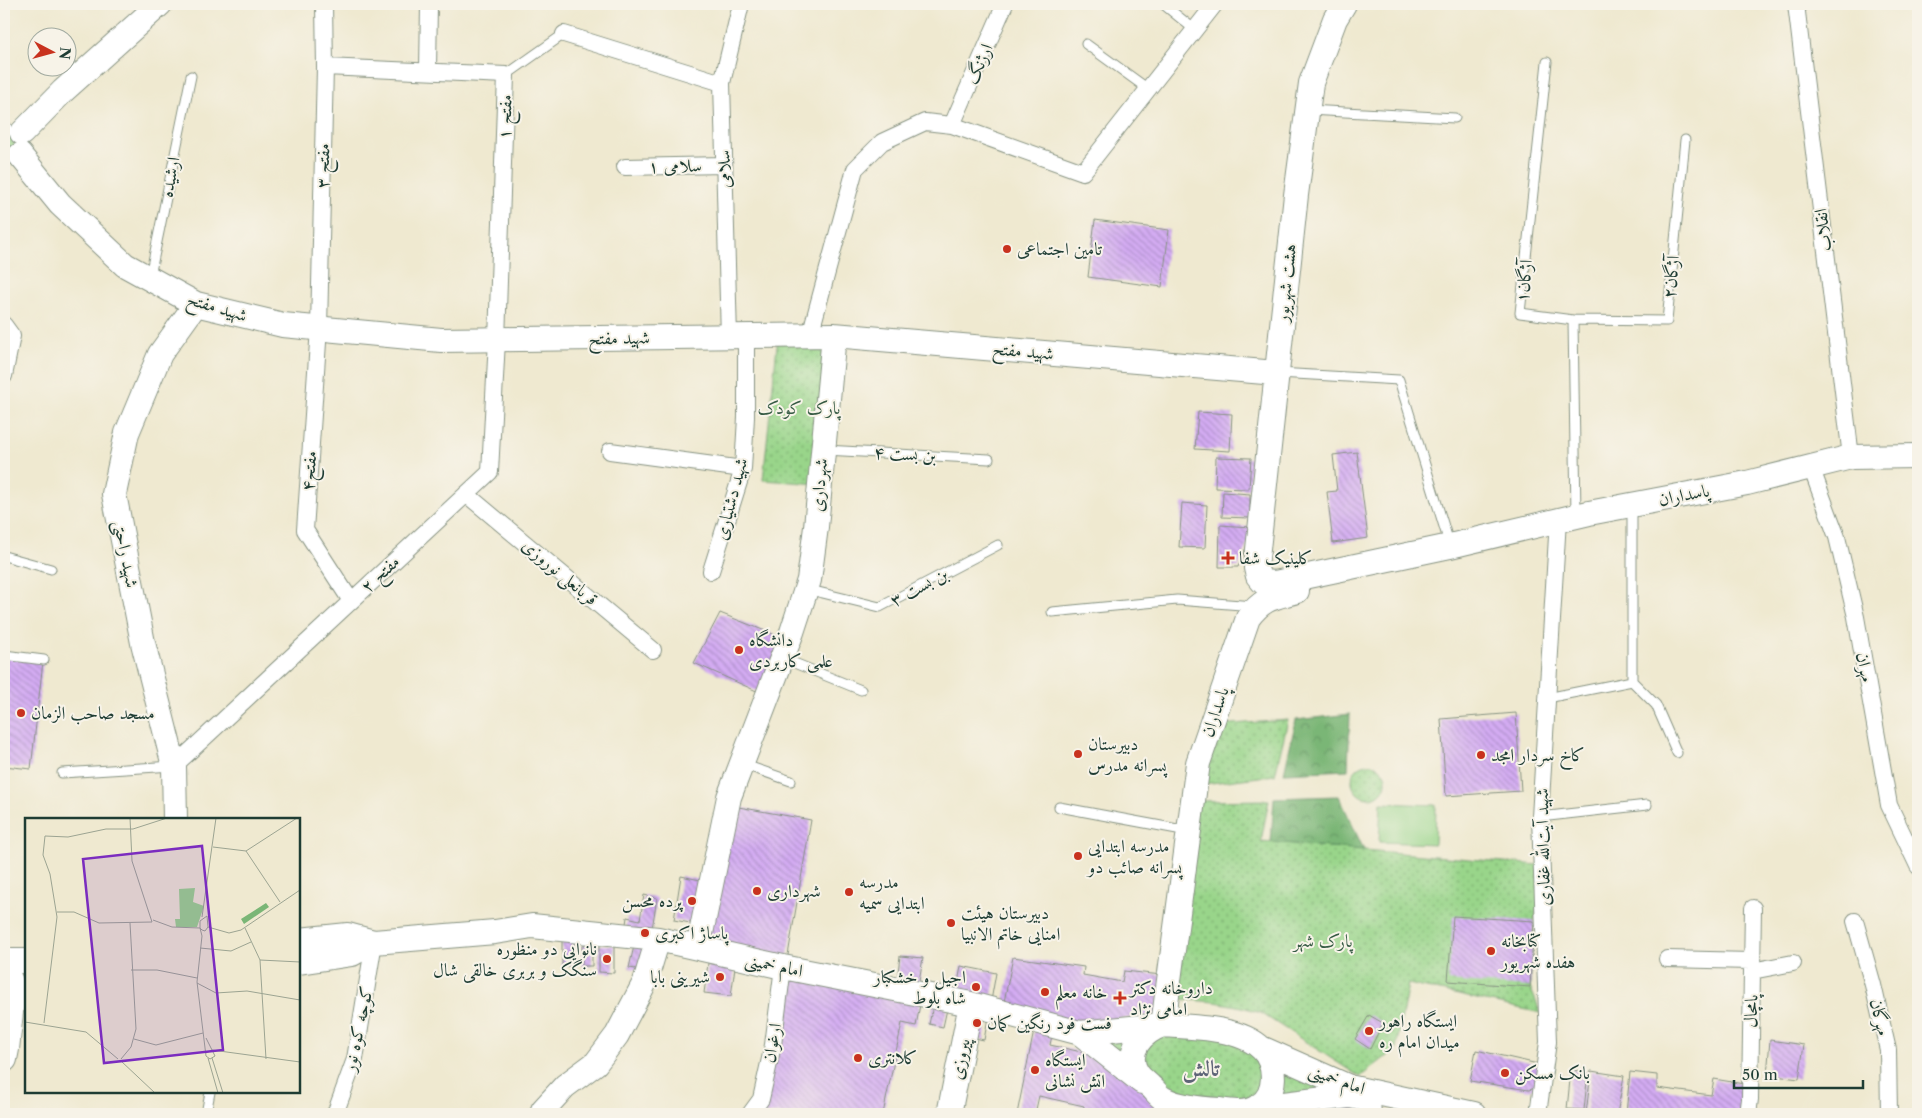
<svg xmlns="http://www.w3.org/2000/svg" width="1922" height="1118" viewBox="0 0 1922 1118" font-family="'Libre Caslon Text',Amiri,serif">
<defs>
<pattern id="grass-dots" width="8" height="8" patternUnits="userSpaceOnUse" patternTransform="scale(1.25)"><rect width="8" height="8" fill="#99d58a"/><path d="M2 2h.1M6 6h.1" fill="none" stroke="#7cae72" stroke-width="1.8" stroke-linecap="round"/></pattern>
<pattern id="forest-crowns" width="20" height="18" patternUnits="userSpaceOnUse" patternTransform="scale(1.25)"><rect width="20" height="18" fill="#7ab676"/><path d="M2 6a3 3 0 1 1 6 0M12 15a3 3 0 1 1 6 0" fill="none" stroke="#639562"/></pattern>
<pattern id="building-back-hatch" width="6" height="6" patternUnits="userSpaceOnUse" patternTransform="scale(1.25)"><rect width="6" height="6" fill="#d4acf3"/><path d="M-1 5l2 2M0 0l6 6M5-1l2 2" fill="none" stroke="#ab8dc6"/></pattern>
</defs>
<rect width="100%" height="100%" fill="#f7f3e8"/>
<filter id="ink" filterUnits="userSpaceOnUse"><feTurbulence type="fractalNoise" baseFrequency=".02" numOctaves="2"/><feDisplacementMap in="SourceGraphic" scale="10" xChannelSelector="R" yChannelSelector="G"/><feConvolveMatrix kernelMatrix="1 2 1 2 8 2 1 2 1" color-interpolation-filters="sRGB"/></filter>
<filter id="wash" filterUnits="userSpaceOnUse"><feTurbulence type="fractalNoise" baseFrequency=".0096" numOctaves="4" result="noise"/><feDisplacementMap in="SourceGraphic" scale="20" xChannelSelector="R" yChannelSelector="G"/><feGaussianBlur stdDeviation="1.12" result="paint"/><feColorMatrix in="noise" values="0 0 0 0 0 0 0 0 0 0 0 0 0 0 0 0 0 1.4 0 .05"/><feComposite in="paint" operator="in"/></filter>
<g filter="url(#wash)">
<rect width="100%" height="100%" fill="#efe9d0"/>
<path fill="url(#grass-dots)" stroke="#5c895f" d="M9,131L23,138L12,156L4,153V134Z
M834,335L819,484L763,480L778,336Z
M1288,720L1275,775L1195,785L1219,725Z
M1352 781a17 17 0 1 1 34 0a17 17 0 1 1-34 0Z
M1269,800L1261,841L1550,866L1534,921L1530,987L1541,1013L1408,984L1396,1049L1360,1077L1261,1013L1242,1007L1215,1002L1177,999L1193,801Z
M1200,1028L1349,1096L1192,1107L1081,1034Z"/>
<path fill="url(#forest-crowns)" stroke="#4c7a55" d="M1350,714L1348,770L1284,773L1296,720Z
M1339,796L1364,850L1271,842L1274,798Z"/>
<path fill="#99d58a" stroke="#5c895f" d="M1381,803L1436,805L1435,844L1379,842Z"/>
<g id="blocks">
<path fill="url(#building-back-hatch)" d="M1095,220L1169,230L1162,287L1088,277Z
M1198,412L1232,414L1230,451L1195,449Z
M1357,452L1368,538L1333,543L1327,492L1337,491L1333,455Z
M1216,457L1251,458L1249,489L1215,488Z
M1223,492L1250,494V518L1222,517Z
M1182,503L1207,505L1205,548L1179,547Z
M1220,525L1250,527L1249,540L1238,567H1219Z
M720,613L783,638L761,693L694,663Z
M4,656L43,661L31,769L4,766Z
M1516,713L1521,791L1446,796L1441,719Z
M733,806L811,820L787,961L703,948Z
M681,876L710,882L701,925L674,920Z
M644,895L657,898L649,947L643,970L629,968L634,946L623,945L627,917L640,920Z
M1453,916L1534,921L1530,987L1448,981Z
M562,926H574V966H562Z
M582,945H592V966H582Z
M599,945H614V973L599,972Z
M709,956L736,960L731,996L704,993Z
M900,956L923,958L917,993L922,994L916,1026L902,1023L883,1114H756L785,973L896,989Z
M1013,957L1084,967L1083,975L1122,982L1124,971L1162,975L1157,1015L1054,1026L1050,1045L1095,1055L1164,1100L1158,1114H1083L1084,1106L1039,1096L1035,1114H1017L1036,1021L1002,1012Z
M961,966L996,973L984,1040L965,1036L955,1000Z
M935,997L949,1000L943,1027L929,1024Z
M1369,1015L1383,1023L1370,1049L1355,1039Z
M1770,1040L1804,1045L1799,1079L1767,1075Z
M1476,1050L1538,1064V1087L1529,1090L1470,1081Z
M1571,1070L1588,1072L1584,1110L1567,1109Z
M1591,1071L1624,1076L1617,1114H1586Z
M1630,1072L1657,1075V1088L1711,1095L1714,1079L1750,1085L1746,1114H1626Z
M1166,1101L1358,1106L1359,1114H1161Z"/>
</g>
</g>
<g filter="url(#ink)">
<use href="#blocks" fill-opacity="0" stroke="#879382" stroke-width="1"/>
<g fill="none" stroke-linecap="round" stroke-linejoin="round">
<g stroke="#879382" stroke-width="11">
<path id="lane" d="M1163,4L1195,30
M1086,44L1148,89
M1547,62L1520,313L1573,320L1576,515
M506,75L564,34
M1308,110L1455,118
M150,276L191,76
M1573,320L1667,321L1685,140
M1278,373L1399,380L1450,546
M825,450L989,459
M4,556L51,569
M806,589L880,607L998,545
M1052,612L1177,600L1254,606
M4,655L44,660
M782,658L861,690
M1632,681L1656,705L1677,753
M1547,698L1632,681V506
M742,764L791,781
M62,773L173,766
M1059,807L1188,831
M1540,817L1647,805
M206,1114L210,1092"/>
</g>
<g stroke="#879382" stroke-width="18">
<path id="street" d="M324,4L325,67L319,328L305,530L351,601
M1796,4L1851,457
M564,34L722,83
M428,71L429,4
M952,125L1005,4
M4,129V130
M625,167L724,165
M4,325L12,336L4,376
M810,335L855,169L882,142L925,122L952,125L1083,172L1215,4
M729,337L722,83L741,4
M610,451L743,469
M1811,467L1837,537L1856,617L1889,805L1918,866
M466,494L653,650
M711,571L743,469L746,417V336
M174,766L490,472L497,340L506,75L325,67
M1855,921L1873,985L1888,1050L1889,1114
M1667,959L1751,961
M1752,971L1793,963
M1372,1101L1373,1114
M335,1114L355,1059L374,942
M750,1114L761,1099L773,1045L783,967
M1538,1114L1548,1042L1540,817L1558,520
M1748,1114L1750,1099L1753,908"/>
</g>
<g stroke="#879382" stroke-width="26">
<path id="secondary" d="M1344,4L1335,19L1311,83L1296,195L1256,568L1258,576L1263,582L1275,583L1450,546L1589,513L1747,483L1851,457L1918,456
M22,133L63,91L160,4
M20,155L60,204L125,265L196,304L283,325L441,340L834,335L1276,373
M175,819L174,766L143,643L114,494L127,433L160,354L196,304
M299,940L348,935L374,942L495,932L532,926L658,939L783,967L971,1004L1080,1033L1162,1025
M698,948L729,797L792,632L809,580L816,527L834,335
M4,961H26
M299,962L352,954L374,942
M1163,1025L1198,763L1248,618C1264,597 1273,598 1297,591
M1163,1025C1192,1027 1239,1027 1261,1048C1277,1062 1278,1096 1257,1107C1246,1114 1232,1112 1220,1110C1203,1109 1179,1107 1164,1099C1159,1097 1155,1090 1150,1086C1146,1082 1140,1078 1137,1073C1124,1051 1143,1032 1163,1025Z
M1080,1033L1142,1082
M1261,1048L1349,1087L1474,1114
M1258,1107L1349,1096L1366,1099
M542,1114L543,1110L565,1086L596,1063L617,1035L645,982L658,939
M949,1114L971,1004"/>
</g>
<g stroke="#879382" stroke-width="28">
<path id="primary" d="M4,972C17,987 14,1006 4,1022
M4,1059L6,1049L10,1012"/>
</g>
<use href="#lane" stroke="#fff" stroke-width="9"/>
<use href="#street" stroke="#fff" stroke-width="16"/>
<use href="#secondary" stroke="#fff" stroke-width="24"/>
<use href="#primary" stroke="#fff" stroke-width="26"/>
</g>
</g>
<g fill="#c8321e" stroke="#f7f3e8" stroke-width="2">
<circle cx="1007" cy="249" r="5"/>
<path d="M1225.5 550.5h5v5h5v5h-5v5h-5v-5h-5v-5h5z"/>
<circle cx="739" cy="650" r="5"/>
<circle cx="21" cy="713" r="5"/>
<circle cx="1078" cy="754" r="5"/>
<circle cx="1481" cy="755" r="5"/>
<circle cx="1078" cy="856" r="5"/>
<circle cx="757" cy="891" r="5"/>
<circle cx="849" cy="892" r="5"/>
<circle cx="692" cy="901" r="5"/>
<circle cx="951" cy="923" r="5"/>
<circle cx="645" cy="933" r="5"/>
<circle cx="1491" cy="951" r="5"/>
<circle cx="607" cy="959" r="5"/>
<circle cx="720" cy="977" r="5"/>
<circle cx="976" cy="987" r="5"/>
<circle cx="1045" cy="992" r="5"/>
<path d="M1117.5 990.5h5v5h5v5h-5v5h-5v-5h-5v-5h5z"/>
<circle cx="977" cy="1023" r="5"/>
<circle cx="1369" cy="1031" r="5"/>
<circle cx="858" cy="1058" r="5"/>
<circle cx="1035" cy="1070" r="5"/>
<circle cx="1505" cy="1073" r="5"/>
</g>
<g text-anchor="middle" stroke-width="4" stroke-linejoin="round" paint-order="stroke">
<g font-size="18" fill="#1f3d34" stroke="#f7f3e8">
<text transform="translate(979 64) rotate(-66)" y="6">ارژنگ</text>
<text transform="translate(505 117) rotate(-88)" y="6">مفتح ۱</text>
<text transform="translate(323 166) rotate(-89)" y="6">مفتح ۳</text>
<text transform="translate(675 166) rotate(-1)" y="6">سلامی ۱</text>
<text transform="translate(724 169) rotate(-91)" y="6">سلامی</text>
<text transform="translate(170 177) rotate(-79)" y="6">ارشیده</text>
<text transform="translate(1823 230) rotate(-97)" y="6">انقلاب</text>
<text transform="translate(1671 277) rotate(-84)" y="6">۲آژگان</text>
<text transform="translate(1524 281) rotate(-84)" y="6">۱آژگان</text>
<text transform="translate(1286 283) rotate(-84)" y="6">هشت شهریور</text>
<text transform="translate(217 307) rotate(17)" y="6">شهید مفتح</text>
<text transform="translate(619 338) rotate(-1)" y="6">شهید مفتح</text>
<text transform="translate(1023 351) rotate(5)" y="6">شهید مفتح</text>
<text transform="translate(905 454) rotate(3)" y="6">بن بست ۴</text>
<text transform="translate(309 471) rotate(-86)" y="6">مفتح۴</text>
<text transform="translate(819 485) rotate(-85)" y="6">شهرداری</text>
<text transform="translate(1684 495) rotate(-11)" y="6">پاسداران</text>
<text transform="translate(731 499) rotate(-75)" y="6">شهید دشتیاری</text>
<text transform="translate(126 554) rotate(79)" y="6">شهید راحتی</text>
<text transform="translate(560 572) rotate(40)" y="6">قربانعلی نوروزی</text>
<text transform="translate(380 574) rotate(-43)" y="6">مفتح ۲</text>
<text transform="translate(919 587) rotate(-28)" y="6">بن بست ۳</text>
<text transform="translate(1865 667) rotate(79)" y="6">مهران</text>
<text transform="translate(1215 712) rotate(-71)" y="6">پاسداران</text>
<text transform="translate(1543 847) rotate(-91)" y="6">شهید آیت‌الله غفاری</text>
<text transform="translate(774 965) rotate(12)" y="6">امام خمینی</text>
<text transform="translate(1751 1011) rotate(-88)" y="6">پامچال</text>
<text transform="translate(1880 1017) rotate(77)" y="6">مهرگان</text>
<text transform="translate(358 1029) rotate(-78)" y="6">کوچه کوه نور</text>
<text transform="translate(772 1043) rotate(-80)" y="6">ارغوان</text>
<text transform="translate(960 1059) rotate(-79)" y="6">پیروزی</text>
<text transform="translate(1337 1079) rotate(20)" y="6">امام خمینی</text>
</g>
<g font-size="18" fill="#1f3d34" stroke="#f7f3e8" text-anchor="start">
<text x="1017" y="255">تامین اجتماعی</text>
<text x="1239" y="564">کلینیک شفا</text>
<text x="749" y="646">دانشگاه<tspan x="749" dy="21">علمی کاربردی</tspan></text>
<text x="31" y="719">مسجد صاحب الزمان</text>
<text x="1088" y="750">دبیرستان<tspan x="1088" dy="21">پسرانه مدرس</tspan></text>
<text x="1491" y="761">کاخ سردار امجد</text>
<text x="1088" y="852">مدرسه ابتدایی<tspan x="1088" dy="21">پسرانه صائب دو</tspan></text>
<text x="859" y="888">مدرسه<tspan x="859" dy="21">ابتدایی سمیه</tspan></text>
<text x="767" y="897">شهرداری</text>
<text x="682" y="907" text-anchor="end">پرده محسن</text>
<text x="961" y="919">دبیرستان هیئت<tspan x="961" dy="21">امنایی خاتم الانبیا</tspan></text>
<text x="655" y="939">پاساژ اکبری</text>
<text x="1501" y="947">کتابخانه<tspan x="1501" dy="21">هفده شهریور</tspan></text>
<text x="597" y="955" text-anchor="end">نانوایی دو منظوره<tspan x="597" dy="21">سنگک و بربری خالقی شال</tspan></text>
<text x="710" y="983" text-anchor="end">شیرینی بابا</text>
<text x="966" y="983" text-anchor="end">اجیل و خشکبار<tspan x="966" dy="21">شاه بلوط</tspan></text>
<text x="1130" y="994">داروخانه دکتر<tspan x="1130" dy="21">امامی نژاد</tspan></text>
<text x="1055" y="998">خانه معلم</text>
<text x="1379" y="1027">ایستگاه راهور<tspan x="1379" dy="21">میدان امام ره</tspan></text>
<text x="987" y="1029">فست فود رنگین کمان</text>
<text x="868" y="1064">کلانتری</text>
<text x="1045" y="1066">ایستگاه<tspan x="1045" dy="21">اتش نشانی</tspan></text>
<text x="1515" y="1079">بانک مسکن</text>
</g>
<g font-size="18" fill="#375b45" stroke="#f7f3e8">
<text x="799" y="414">پارک کودک</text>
<text x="1323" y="947">پارک شهر</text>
</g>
<g font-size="22" font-weight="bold" fill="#5e6477" stroke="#f7f3e8">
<text x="1201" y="1076">تالش</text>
</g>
</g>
<g transform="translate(25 818)">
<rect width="275" height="275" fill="#efe9d0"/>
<path d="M170,70L168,84L179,88L172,109H151L150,101H155L154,71Z" fill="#99d58a"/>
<path d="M241,85L244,89L219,106L216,101Z" fill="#7ab676"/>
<path fill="none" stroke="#9ca492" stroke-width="1" d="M188,29L221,33L272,0M221,33L255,84M32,94H49L74,105L127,104L107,43L105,0M177,99L191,0M128,102L147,109L175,110M183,109L204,115L216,112L275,72M175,110L177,112L180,113L183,109L182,98L175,103V110L177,118L172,164L181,238L185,241L190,238L187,232L181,235M220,110L235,142L241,241M175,130L206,133L226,124M235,142L275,144M106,152H132L172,160M172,165L191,175L222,173L275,182M0,204L61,214L93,241M19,205L32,99L25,56L18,37L20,18L43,19L81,11H108L142,0M181,220L187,232L275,244M109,221L131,227L178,215M183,240L193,275M187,240L198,275M96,241L106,229L111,211L105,105M96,243L130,275"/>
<path fill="#7b2cbf" fill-opacity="0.15" stroke="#7b2cbf" stroke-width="2.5" d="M177,28L198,232L79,245L58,41Z"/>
<rect width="275" height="275" fill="none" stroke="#1f3d34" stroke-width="2.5"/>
</g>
<rect width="1922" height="1118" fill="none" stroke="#f7f3e8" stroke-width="20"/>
<g transform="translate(52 52) rotate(96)"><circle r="24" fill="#f7f3e8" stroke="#a1aaa0"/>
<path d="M0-4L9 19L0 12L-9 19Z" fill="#c8321e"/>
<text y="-8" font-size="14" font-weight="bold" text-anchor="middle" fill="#1f3d34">N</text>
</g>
<path d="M1734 1080v8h129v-8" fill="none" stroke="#1f3d34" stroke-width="2.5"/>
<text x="1742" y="1080" font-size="15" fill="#1f3d34" stroke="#f7f3e8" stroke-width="4" paint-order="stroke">50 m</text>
</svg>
